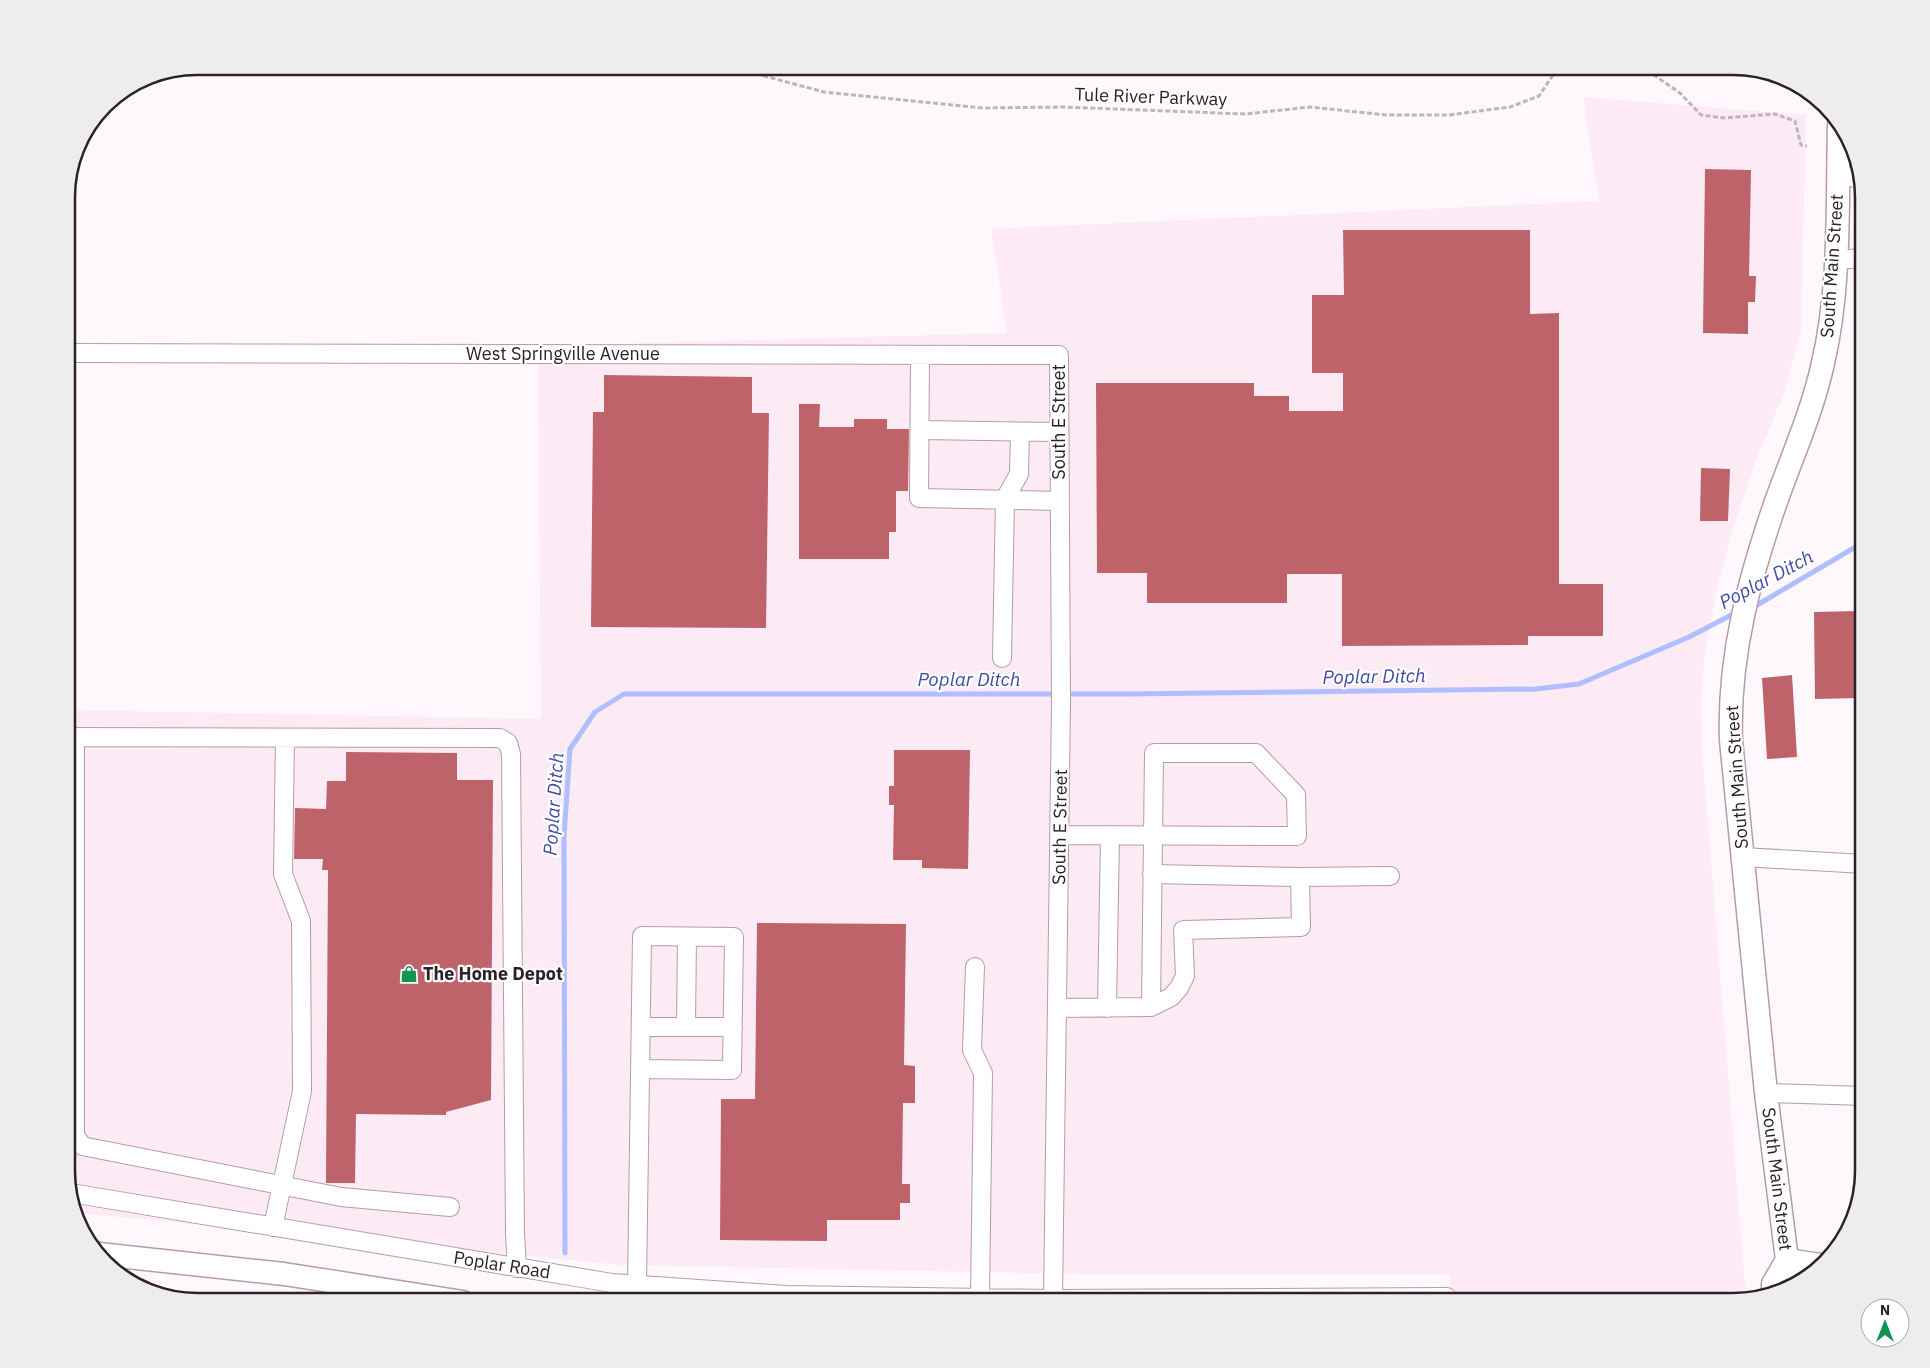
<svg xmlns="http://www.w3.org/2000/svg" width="1930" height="1368" viewBox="0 0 1930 1368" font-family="'IBM Plex Sans',sans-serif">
<rect width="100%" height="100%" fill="#fef7fb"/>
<path fill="#fcebf5" d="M1583,97L1806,115L1801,331L1783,396L1755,462L1731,535L1716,593L1705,653L1701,700L1702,750L1746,1299L1733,1302H1451L1450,1275L1084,1274L622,1265L77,1213L67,1179V710L541,719L538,346L1007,333L991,229L1599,201Z"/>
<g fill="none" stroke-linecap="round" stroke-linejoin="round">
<path stroke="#aebeff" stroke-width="5" d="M1752,608L1864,542
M565,1253L564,836L570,749L595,712L624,694H1126L1536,689L1579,684L1689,637L1737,612"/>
</g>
<path fill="#bf636b" d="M1705,169L1751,170L1749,276H1756L1755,302H1748V334L1703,333Z
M1343,230H1530V314L1559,313V584H1603V636H1528V645L1342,646V574H1287V603H1147V573H1097L1096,383H1254V396H1289V411H1343V373H1312V295H1344Z
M604,375L752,377V413H769L766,628L591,627L593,412H604Z
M799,404H820L819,427H854V419H887V429H909L908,491H896V532H889V559H799Z
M1701,468L1730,469L1728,521H1700Z
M1860,611V698L1815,699L1814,612Z
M1792,675L1797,757L1767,759L1762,678Z
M894,750H970L968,869L922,868V860H893L894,805H889V786H894Z
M346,752L457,753V780H493L491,1100L446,1112V1115L356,1114L355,1183H326L328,870H322L323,859H294L295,808L326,809L327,781H346Z
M757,923L906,924L904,1065L915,1066V1103H903L902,1184H910V1203H900V1220H827V1241L720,1240L721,1099H755Z"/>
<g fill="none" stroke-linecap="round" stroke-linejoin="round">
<g stroke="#b89aac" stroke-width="20">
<path id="minor" d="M1838,176L1859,178
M1836,260L1864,258
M67,353L1059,355L1061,703L1053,1299
M920,355L919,498L1060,501
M920,430L1059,432
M1002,658L1005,499L1019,474L1020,432
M67,737L500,738L508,743L511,754L515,1233L517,1268
M75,737V1135L82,1146L341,1197L450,1207
M1059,835C1139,835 1218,836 1297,836L1296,795L1256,753H1154L1151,1007
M1743,857L1864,864
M1152,874L1300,877L1390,876
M975,967L972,1050L983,1073L980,1298
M1057,1008L1151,1007L1171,997L1179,988L1185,976L1183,930L1301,927L1300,877
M1107,1008L1110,835
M641,1027H733
M686,1027L687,937
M1766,1093L1864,1096
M71,1193L612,1283L786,1295L1053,1299L1447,1297
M273,1227L302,1091L301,921L283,874L285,738
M637,1285L642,936L734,937L732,1070L640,1069"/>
</g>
<g stroke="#b89aac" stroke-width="25">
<path id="major" d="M99,1254L284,1274L463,1302
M1787,1260L1820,1265
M1802,1279L1787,1260L1766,1093L1731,740C1728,656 1750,575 1778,496C1794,452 1813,409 1823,363C1841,286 1837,204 1839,125
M1773,1292V1284L1787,1260"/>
</g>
<path stroke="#beb5ba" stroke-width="3" stroke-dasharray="5 2.5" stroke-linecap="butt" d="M727,66L824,92L982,108L1063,107L1245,114L1310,107L1386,115H1449L1510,107L1539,96L1559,66
M1641,66L1680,93L1701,115L1724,118L1775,114L1795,121L1801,145L1807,146"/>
<use href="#minor" stroke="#fff" stroke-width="18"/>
<use href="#major" stroke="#fff" stroke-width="22"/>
</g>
<defs>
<g id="shop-bare" transform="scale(1.35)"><path d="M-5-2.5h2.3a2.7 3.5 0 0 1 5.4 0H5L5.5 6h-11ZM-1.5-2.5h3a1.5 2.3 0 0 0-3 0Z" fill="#139351" stroke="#fff" stroke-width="2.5" paint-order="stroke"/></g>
</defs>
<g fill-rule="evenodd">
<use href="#shop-bare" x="409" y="974"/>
</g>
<g text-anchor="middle" stroke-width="4.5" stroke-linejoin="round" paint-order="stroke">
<g font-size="18" fill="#2d2128" stroke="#fff">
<text transform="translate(1151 97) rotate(2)" y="6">Tule River Parkway</text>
<text transform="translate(1832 266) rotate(-86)" y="6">South Main Street</text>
<text x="563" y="360">West Springville Avenue</text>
<text transform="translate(1059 422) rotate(-90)" y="6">South E Street</text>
<text transform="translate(1737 777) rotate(-94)" y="6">South Main Street</text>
<text transform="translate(1060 827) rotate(-89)" y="6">South E Street</text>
<text transform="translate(1777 1179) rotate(83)" y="6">South Main Street</text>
<text transform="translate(502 1265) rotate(9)" y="6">Poplar Road</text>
</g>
<g font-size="18" font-weight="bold" fill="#2d2128" stroke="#fff" text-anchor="start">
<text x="423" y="980">The Home Depot</text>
</g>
<g font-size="19" font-style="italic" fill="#3f4ca8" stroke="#fff">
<text transform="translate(1766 579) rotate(-28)" y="7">Poplar Ditch</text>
<text transform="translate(1374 676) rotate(-1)" y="7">Poplar Ditch</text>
<text x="969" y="686">Poplar Ditch</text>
<text transform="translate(553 804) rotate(-86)" y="7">Poplar Ditch</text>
</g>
</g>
<path d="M0 0H1930V1368H0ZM197 75H1733A122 122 0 0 1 1855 197V1171A122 122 0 0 1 1733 1293H197A122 122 0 0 1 75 1171V197A122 122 0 0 1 197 75Z" fill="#eeedee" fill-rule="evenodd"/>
<path fill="none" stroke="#2d2128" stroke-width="2.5" d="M197 75H1733A122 122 0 0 1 1855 197V1171A122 122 0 0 1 1733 1293H197A122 122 0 0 1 75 1171V197A122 122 0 0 1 197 75Z"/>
<g transform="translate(1885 1323)"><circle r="24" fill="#ffffff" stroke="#aba6a9"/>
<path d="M0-4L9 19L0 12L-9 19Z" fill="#139351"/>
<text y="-8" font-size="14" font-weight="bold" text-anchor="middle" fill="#2d2128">N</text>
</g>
</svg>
